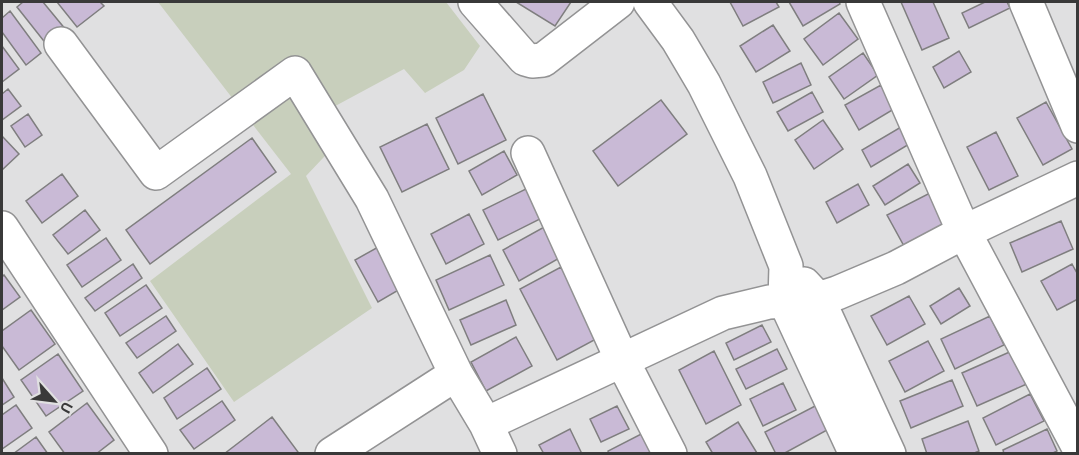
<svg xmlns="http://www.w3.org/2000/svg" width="1079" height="455" viewBox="0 0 1079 455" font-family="'Alegreya Sans',sans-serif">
<rect width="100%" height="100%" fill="#e0e0e1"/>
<path fill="#c8cfbc" d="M158,2H446L480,46L464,70L425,93L404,69L326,111L340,140L306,176L372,308L234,402L150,281L291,174Z"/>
<path fill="#c9bad6" stroke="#7f7e7f" stroke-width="1.5" d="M23,2H43L66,30L47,45L17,7Z
M57,2H100L104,6L77,27Z
M516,2H571L555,26Z
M730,2H776L779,7L743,26Z
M789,2H839L840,4L803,26Z
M901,2H933L949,38L922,50Z
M985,2H1007L1010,8L969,28L962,13Z
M10,11L41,53L26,65L2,32V18Z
M839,13L858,39L823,65L804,39Z
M773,25L790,51L756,72L740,46Z
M2,46L19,69L2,82Z
M959,51L971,72L944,88L933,67Z
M863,53L878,75L844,99L829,77Z
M801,63L811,85L773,103L763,82Z
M881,85L894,109L859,130L845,105Z
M8,89L21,106L2,120V94Z
M812,92L823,112L788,131L777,112Z
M483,94L506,140L458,164L436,118Z
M661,100L687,134L618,186L593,151Z
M1046,102L1072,149L1043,165L1017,118Z
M28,114L42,135L25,147L11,126Z
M823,120L843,149L814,169L795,140Z
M427,124L449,169L402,192L380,147Z
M901,127L911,143L871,167L862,150Z
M996,132L1018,176L989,190L967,147Z
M2,136L19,154L2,170Z
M252,138L276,172L150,264L126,230Z
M504,151L517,175L482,195L469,171Z
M908,164L920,183L885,205L873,186Z
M62,174L78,196L42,223L26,201Z
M858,184L869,205L837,223L826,202Z
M530,187L544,217L498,240L483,210Z
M930,193L946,224L904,246L887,215Z
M85,210L100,230L68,254L53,235Z
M469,214L484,244L446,264L431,234Z
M1061,221L1073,249L1022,272L1010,243Z
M546,226L563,256L519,281L503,250Z
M106,238L121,260L82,287L67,265Z
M380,246L402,288L378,302L355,260Z
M490,255L504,285L449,310L436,280Z
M133,264L142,278L95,311L85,298Z
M1072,264L1078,275V299L1057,310L1041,281Z
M561,267L598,338L557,360L520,289Z
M4,275L20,297L2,310V277Z
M146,285L162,308L120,336L105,313Z
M959,288L970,306L941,324L930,306Z
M909,296L925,324L887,345L871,316Z
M506,300L516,325L471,345L460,320Z
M31,310L55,344L19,370L2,346V331Z
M166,316L176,331L137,358L126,343Z
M990,316L1004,345L955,369L941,339Z
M762,325L771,342L734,360L726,343Z
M516,337L532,366L486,391L471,362Z
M928,341L944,371L905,392L889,361Z
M178,344L193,364L153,393L139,373Z
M777,349L787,369L746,389L736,369Z
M1014,350L1029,383L977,406L962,373Z
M714,351L741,405L706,424L679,370Z
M58,354L83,391L46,416L21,380Z
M207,368L221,389L177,419L164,398Z
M2,378L14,397L2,405Z
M952,380L963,406L911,428L900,401Z
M783,383L796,410L763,426L750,399Z
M1030,394L1044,421L996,445L983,418Z
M222,401L235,420L194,449L180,430Z
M87,403L114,440L96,454H65L49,432Z
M16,405L32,428L2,449V415Z
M817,405L829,429L783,454H776L765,432Z
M617,406L629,429L601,442L590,419Z
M272,417L298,452L297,454H224Z
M968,421L979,451L972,454H927L922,439Z
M738,422L757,453L713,454L706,442Z
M570,429L582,454H544L539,445Z
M1047,429L1057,451L1051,454H1004L1003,450Z
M649,430L661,454H609L608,451Z
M36,437L48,454H13Z"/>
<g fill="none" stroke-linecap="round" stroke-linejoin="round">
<g stroke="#939394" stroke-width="36">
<path id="minor" d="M475,2L525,59L532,61L543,60L618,2
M650,2L678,40L704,84L750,176L786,266L785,301L856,454
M863,2L964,232L1078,446
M1026,2L1078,126
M61,44L156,173L295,73L372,199L456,374L486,424L500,454
M528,153L622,360L670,454
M2,228L151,454
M804,284L818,299L889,454
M486,424L723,313L769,302L818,299L837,293L896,268L964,232L1078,178
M332,454L456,374"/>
</g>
<use href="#minor" stroke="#fff" stroke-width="33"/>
</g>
<rect width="1079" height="455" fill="none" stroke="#393939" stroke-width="6"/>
<g transform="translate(54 401) rotate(118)" stroke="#e0e0e1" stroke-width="4.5" paint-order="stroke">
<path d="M0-4.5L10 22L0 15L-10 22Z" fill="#393939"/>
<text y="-9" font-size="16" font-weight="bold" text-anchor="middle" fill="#393939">U</text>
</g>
</svg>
